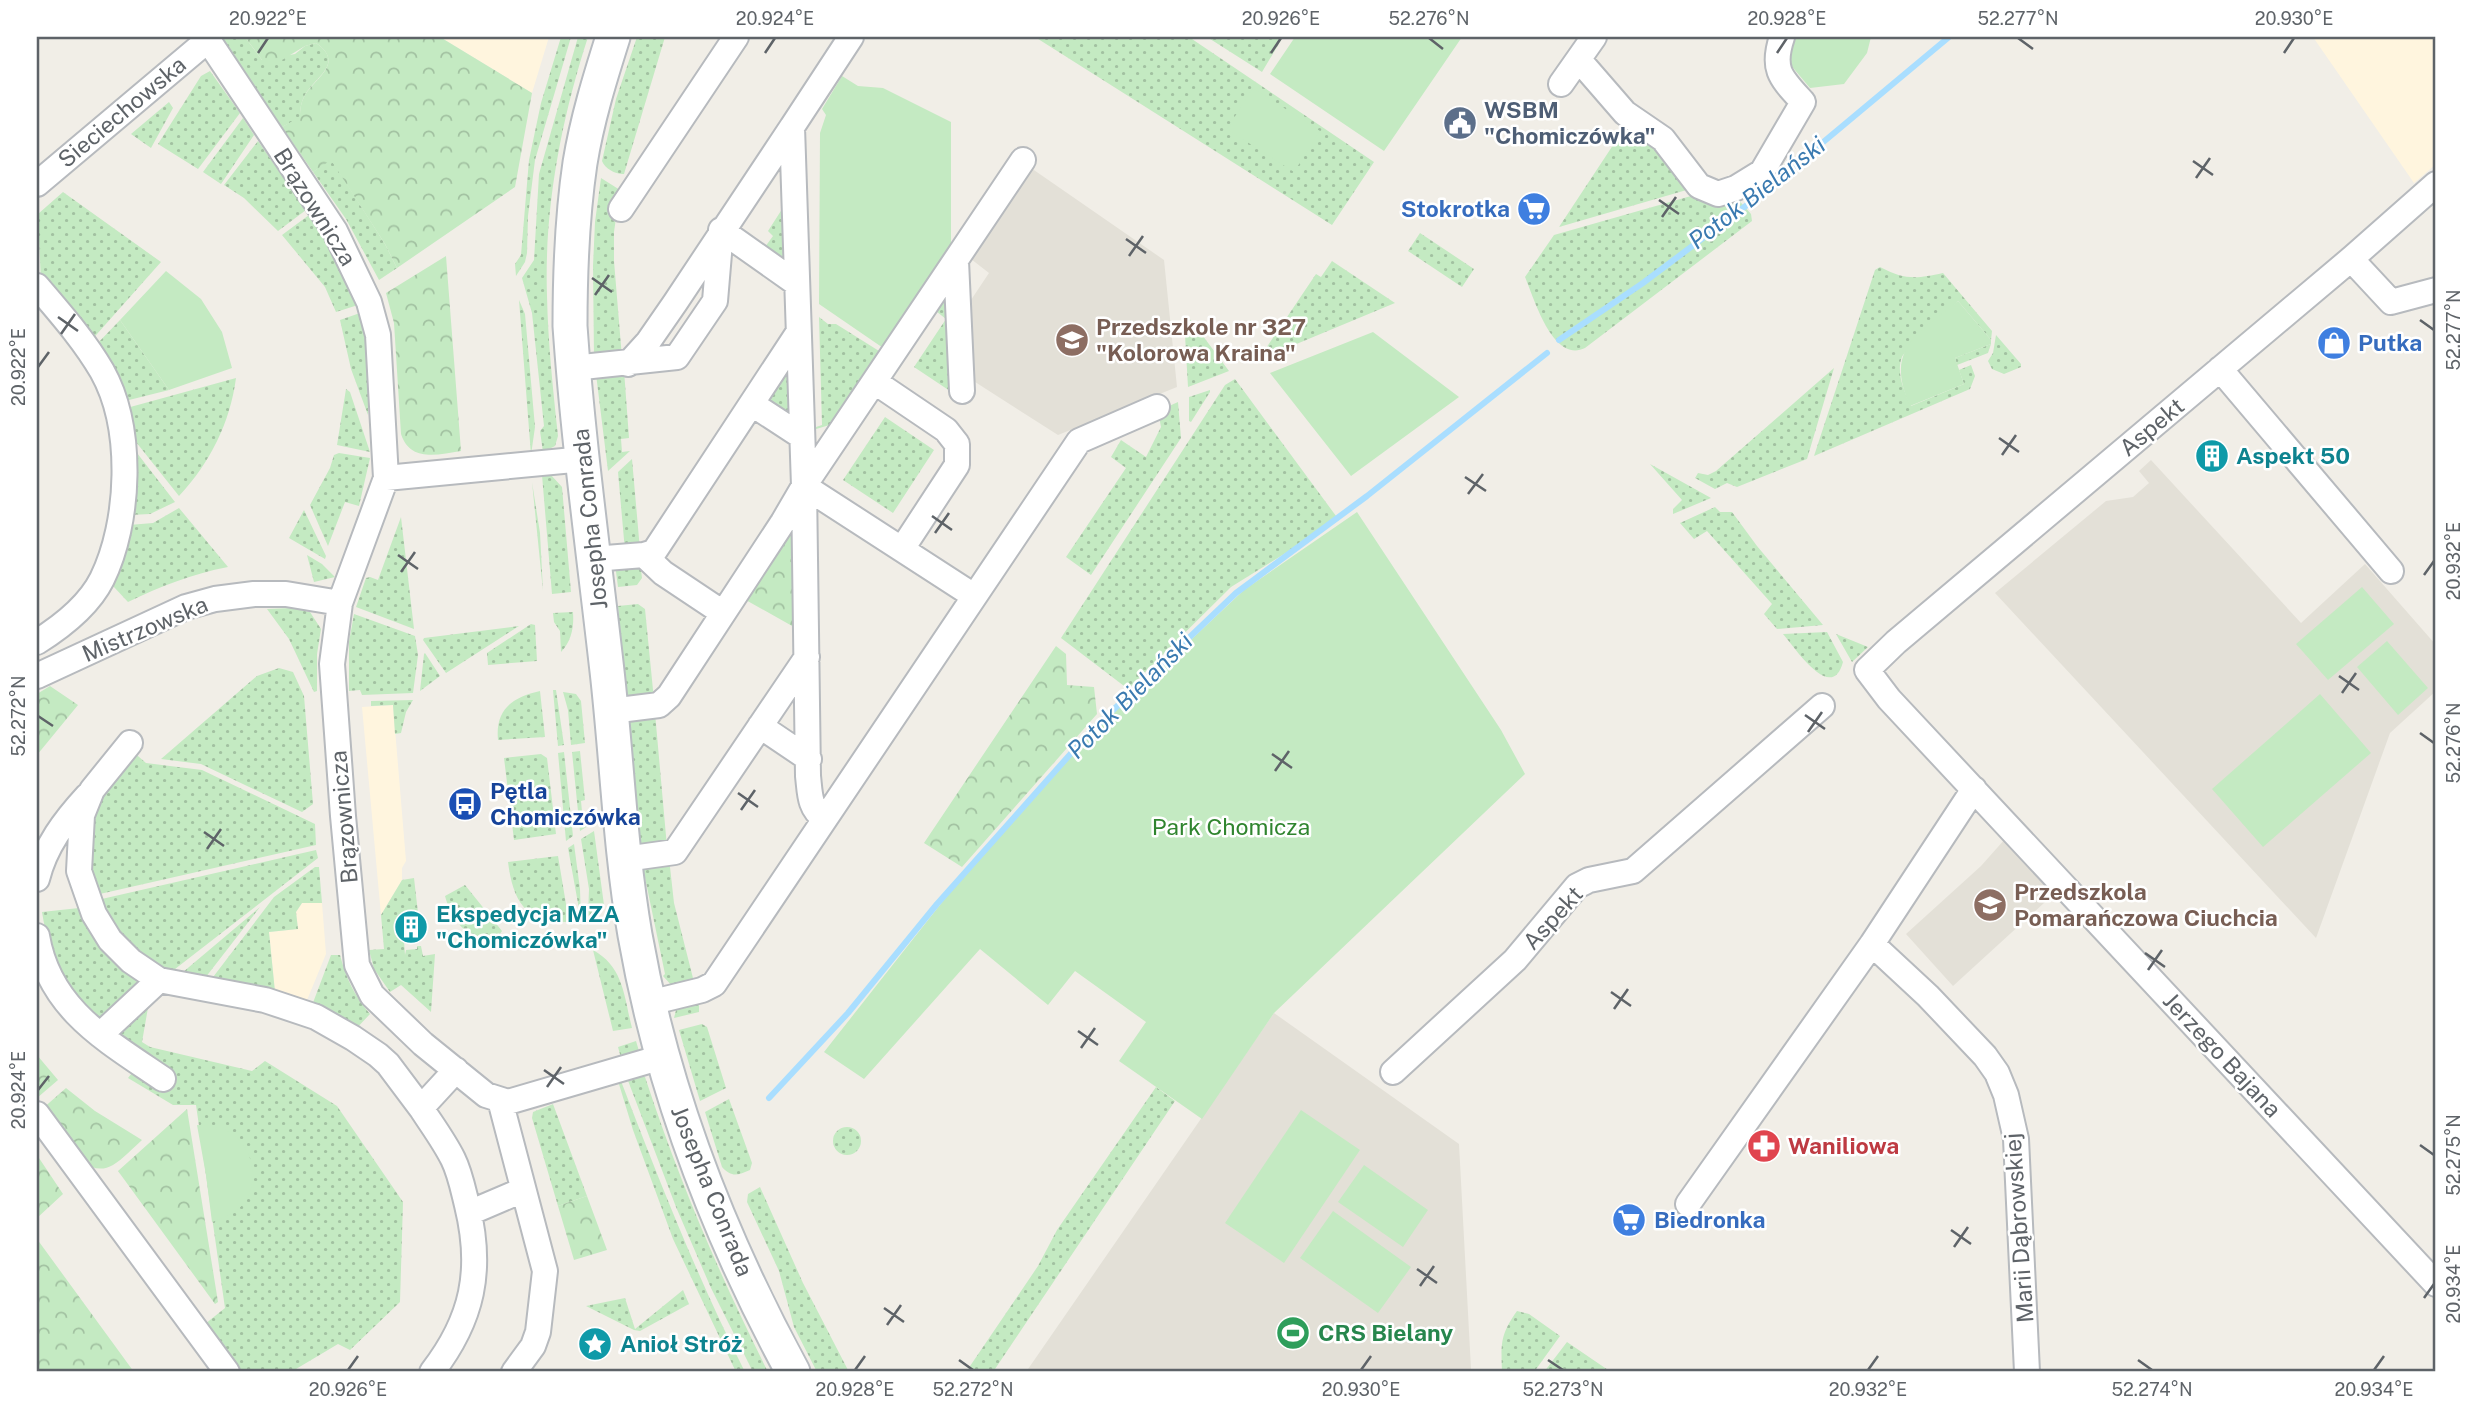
<svg xmlns="http://www.w3.org/2000/svg" width="2473" height="1409" viewBox="0 0 2473 1409" font-family="'Public Sans',sans-serif">
<defs>
<pattern id="grass-dots" width="8" height="8" patternUnits="userSpaceOnUse" patternTransform="scale(1.75)"><rect width="8" height="8" fill="#c4eac2"/><path d="M2 2h.1M6 6h.1" fill="none" stroke="#a2c1a1" stroke-width="1.8" stroke-linecap="round"/></pattern>
<pattern id="forest-crowns" width="20" height="18" patternUnits="userSpaceOnUse" patternTransform="scale(1.75)"><rect width="20" height="18" fill="#c4eac2"/><path d="M2 6a3 3 0 1 1 6 0M12 15a3 3 0 1 1 6 0" fill="none" stroke="#a2c1a1"/></pattern>
</defs>
<rect width="100%" height="100%" fill="#f1eee7"/>
<path fill="#fff5de" d="M440,37H549L532,93Z
M2313,37H2436V164L2414,183Z
M393,705L406,861L402,868V880L381,915L362,707Z
M302,903H322L326,954L305,1005L275,991L269,932L298,929L296,912Z"/>
<path fill="#e3e0d7" d="M1031,168L1164,260L1177,387L1058,435L972,380L971,300L989,273L971,259Z
M2151,460L2301,623L2365,564L2436,645V691L2390,733L2316,938L1995,593L2106,501L2133,497L2149,483L2139,471Z
M2005,839L2056,892L1953,986L1906,934L1981,866Z
M1274,1013L1459,1144L1471,1369L1469,1372H1026Z"/>
<path fill="url(#grass-dots)" d="M219,37H245L262,60L295,54L305,46L316,43C345,63 316,76 305,95C301,102 300,109 300,118L282,127Z
M561,37H571L535,160L528,216L527,253L525,262L516,276L515,264L521,255L529,160L541,103Z
M578,37H588C561,120 544,209 547,296C548,343 553,389 558,436L555,446L543,452L540,431L544,426L532,313L522,278L534,260L539,174Z
M637,37H665L624,174C617,175 605,169 602,161L616,99Z
M1035,37H1189L1374,162L1332,225Z
M1207,37H1283L1262,72Z
M210,71L240,113L198,169L158,144L201,76Z
M169,102L173,108L151,148L131,134Z
M243,118L254,135L221,184L203,172Z
M1625,127L1653,145L1690,189L1559,227Z
M258,141L306,210L278,231L244,198L224,185Z
M331,159L385,244L397,268L379,280L346,219L313,172Z
M601,178L620,190L614,232V261L622,358H594L593,266L595,222Z
M63,192L161,262L89,343L41,282L38,214Z
M1698,194L1735,196L1751,214L1752,221L1585,348C1553,364 1534,298 1525,277L1554,235Z
M786,203L788,251L780,260L765,247L773,236L768,231Z
M309,215L342,266L358,305L336,312L325,287L282,235Z
M1420,233L1474,269L1462,287L1408,251Z
M1332,261L1395,303L1258,360L1316,274L1321,277Z
M1880,267C1905,280 1916,279 1943,273L1992,331L1991,340L1958,301C1948,311 1906,348 1902,357C1896,372 1904,392 1911,406L1964,384L1959,370L1971,365L1975,376L1970,389L1814,456L1875,270Z
M947,286L950,391L914,367L946,319L932,308Z
M519,300L525,314L535,427L531,455Z
M360,313C369,346 368,381 368,415L351,369L340,320Z
M819,317L828,324H836L887,356L833,424L806,432L807,430L822,425Z
M1184,318L1191,320L1229,371L1188,387Z
M120,320L169,390L121,402L95,346Z
M1996,335L2021,364V367L2004,374L1992,369L1988,361L1993,353Z
M1991,344L1988,353L1957,365L1955,358Z
M1834,368L1807,459L1737,487L1727,483L1715,489L1695,478L1698,473L1708,475L1716,471Z
M789,369L791,411L780,414L764,395Z
M624,370L629,438L621,439L622,452L630,451L608,471L596,374Z
M236,378C230,423 210,463 179,496L128,432L123,409Z
M1235,379L1339,520L1231,587L1128,689L1061,638L1225,385Z
M346,389L350,392L370,452L337,445Z
M1210,390V392L1191,422L1189,421V397Z
M1178,402L1181,438L1091,575L1066,557L1126,468L1111,457L1121,440L1146,457L1161,427L1158,411Z
M885,417L934,450L893,513L843,480Z
M130,444L175,502L150,514L130,515Z
M339,453L370,458L359,506L345,502L328,546L310,505L330,468L334,455Z
M632,459L640,550L625,551L618,472Z
M1650,464L1711,498L1673,514V509L1682,500Z
M542,475H551L562,487L571,592L552,594Z
M532,482L540,533L543,591Z
M1715,507L1720,512H1732L1757,546L1823,625L1777,629L1764,614L1772,604L1707,531L1694,539L1680,523Z
M179,508L228,567C192,574 161,586 128,602L113,586L111,580L129,525L153,523Z
M304,510L326,556L325,559L289,538Z
M401,517L414,629L356,607L366,578L370,577L378,580Z
M307,555L322,564L335,577L314,582Z
M640,562L642,578L637,585L618,587L615,564Z
M638,604L645,609L654,700L626,704L618,606Z
M292,608L310,612L321,629L317,654V691L314,692L289,639L267,609Z
M573,612C574,627 572,640 561,652L560,631L554,622L553,613Z
M354,614L415,636L418,655L413,693L362,695L360,690L349,691V642Z
M531,624L535,625L537,661L488,665L487,653Z
M519,626L446,673L423,640L424,638Z
M1827,632L1843,662C1832,704 1795,648 1783,634Z
M1836,634L1868,647L1852,662Z
M425,653L440,676L420,691L424,654Z
M279,668L293,672L304,696L313,804L302,812L201,764L161,759L257,676Z
M553,690H556L564,745L558,746Z
M540,691L545,737L498,740C495,709 513,697 540,691Z
M563,692L576,694L581,701L585,743L571,745L568,710Z
M413,700L406,712L401,733L395,734L393,705L371,706V701Z
M655,713L667,847L640,848L629,721L635,714Z
M131,750L146,763L202,770L315,824L316,845L91,896L90,814Z
M580,751L585,800L581,801L583,822H587L588,826L580,831L572,752Z
M564,752L573,836L566,841L558,753Z
M541,754L547,758L556,834L514,840L504,758Z
M594,831L604,905L599,912L588,916L589,889L581,839Z
M574,844L580,889L581,920L568,848Z
M316,850L318,858L166,976L134,958L93,901Z
M558,856L569,922C526,923 513,902 508,862Z
M669,858L674,903L694,982L673,987L663,976L665,974L643,868Z
M315,867H319L322,903H302L296,912L298,929L269,932L275,992L207,985L274,897Z
M414,878L418,913L402,915L405,955L406,950L417,949V946H421L423,956L435,954L431,1012L401,985L390,992L374,969L369,950L384,949L381,915L402,880Z
M465,885L502,931L500,934C470,945 452,922 445,896Z
M260,907L202,982L176,978Z
M79,908L101,942L152,985L142,1042L150,1047L252,1071L265,1061L337,1106L403,1202L400,1302L350,1350L338,1344L291,1372H241L205,1324L225,1308L196,1105H173L128,1078L146,1055C90,1015 53,984 42,912Z
M593,950C624,967 624,997 632,1028L613,1031Z
M331,955H340C346,978 354,995 370,1014L354,1031L311,1008Z
M699,1001V1012L674,1018L677,1006Z
M702,1024L707,1027L726,1088L700,1101L679,1030Z
M636,1041L639,1051L621,1058L618,1047Z
M640,1074L645,1077C679,1181 719,1274 768,1372H753L711,1288L676,1207L627,1078Z
M618,1081H621C659,1180 697,1277 745,1372H736L673,1239L633,1130Z
M1156,1087L1175,1101L993,1372H966L1038,1266L1057,1230Z
M729,1099L752,1163L750,1170C738,1175 732,1178 722,1167L705,1112Z
M553,1104L587,1196L558,1206L532,1118L533,1112Z
M833 1141a14 14 0 1 1 28 0a14 14 0 1 1-28 0Z
M760,1187L803,1283L849,1372H817L794,1327L779,1271L747,1202L748,1194Z
M683,1290L689,1304L640,1331L634,1330L586,1306L625,1298L635,1329Z
M1517,1311L1529,1314L1560,1336L1534,1372H1502C1501,1344 1500,1335 1517,1311Z
M1567,1342L1611,1372H1544Z"/>
<path fill="url(#forest-crowns)" d="M245,37H440L532,93L515,187L397,268L385,244L331,160L313,172L282,127L300,117C300,109 301,102 305,95C316,77 345,63 316,43L305,46L282,60L265,64Z
M446,256L461,451C437,455 410,462 401,434L394,323L386,293Z
M794,525L801,631L744,599Z
M1056,646L1066,654L1067,685L1094,687L1097,714L962,867L924,843Z
M50,686L78,705L37,755V694Z
M37,1055L58,1080L37,1098Z
M66,1088L95,1111L142,1140C133,1148 123,1159 113,1165C83,1183 55,1129 41,1110Z
M187,1109L218,1302L215,1304L118,1171Z
M37,1155L63,1194L37,1218Z
M587,1196L607,1250L574,1260L558,1206Z
M37,1239L134,1372H37Z"/>
<path fill="#c4eac2" d="M1295,37H1462L1384,151L1270,74Z
M1793,37H1871L1867,53L1844,84L1810,88L1789,63Z
M842,76L858,86L883,88L951,122V263L889,352L819,304L820,133L826,115L822,109Z
M1253,88L1320,131L1294,172L1227,129Z
M166,271L201,299L222,332L232,368L169,390L120,320Z
M1958,301L1991,340V344L1955,358L1964,384L1910,406C1884,348 1918,334 1958,301Z
M1373,332L1459,397L1351,476L1270,373Z
M1357,512L1501,730L1525,774L1274,1013L1202,1119L1119,1061L1146,1022L1075,971L1048,1005L980,949L864,1079L824,1052L962,877L1077,747L1244,590Z
M2362,587L2394,624L2328,680L2296,644Z
M2387,641L2428,688L2398,715L2357,667Z
M2320,694L2371,753L2263,847L2212,789Z
M1301,1110L1360,1150L1284,1263L1225,1223Z
M197,1125C210,1126 223,1127 233,1134C254,1150 259,1182 244,1203C236,1213 224,1218 212,1222L206,1175Z
M1364,1165L1428,1210L1403,1247L1338,1202Z
M1333,1211L1411,1267L1378,1313L1300,1258Z"/>
<g fill="none" stroke-linecap="round" stroke-linejoin="round">
<path stroke="#a9deff" stroke-width="6" d="M1559,340L1643,283L1755,199L1949,37
M769,1098L848,1013L937,904L1090,732L1236,593L1367,496L1547,353"/>
<g stroke="#b7babe" stroke-width="28">
<path id="street" d="M206,37L335,231L369,302L378,335L386,478L340,603L332,664L343,816L357,965L372,995L423,1044L486,1095L508,1102L662,1057
M1579,60L1625,113L1663,139L1699,186L1718,194L1736,188L1762,172L1803,102C1781,78 1771,70 1782,37
M1561,84L1594,37
M37,184L208,40
M2436,184L2351,259L1896,642L1867,670L1889,699L2436,1284
M621,209L736,37
M2351,259L2391,302L2436,290
M956,261L962,391
M37,286C60,313 84,340 102,371C134,428 130,522 102,579C89,605 61,627 37,642
M628,364L648,342L675,303L792,127
M573,368L677,357L715,301L721,230L796,283
M2220,369L2391,571
M875,382L946,430L957,444V465L902,549
M752,404L801,436
M386,478L584,459
M804,486L1023,160
M644,555L663,573L723,613
M593,559L644,555L654,552L798,333
M37,676L186,607L215,599L254,594H286L340,603
M611,711L659,705L669,696L783,522L804,486L974,596
M760,726L809,759
M130,743L92,790L82,815L79,871L94,914L110,940L131,961L159,980L265,1000L316,1017L353,1038L378,1055L388,1064L421,1108L456,1070
M824,818C809,808 810,793 808,776L804,486L792,127L851,37
M625,859L675,852L807,657
M37,879C45,846 65,820 87,796
M37,936C49,1009 106,1040 163,1079
M1872,944L1928,996L1985,1056L1997,1073L2006,1095L2016,1139L2027,1372
M649,1003L702,990L714,984L1079,441L1157,407
M100,1035L159,980
M1393,1072L1515,960L1577,886L1589,880L1633,871L1822,706
M500,1100L545,1271L538,1332L533,1346L514,1372
M421,1108C432,1125 444,1141 453,1159C460,1173 463,1189 467,1205C483,1270 473,1319 432,1372
M37,1114L227,1372
M1688,1204L1872,944L1974,789
M469,1213L523,1190"/>
</g>
<g stroke="#b8bcc1" stroke-width="37">
<path id="secondary" d="M613,37C600,78 587,120 580,163C572,217 570,271 570,326C578,441 594,556 607,671C617,759 620,848 635,935C662,1089 719,1236 793,1372"/>
</g>
<use href="#street" stroke="#fff" stroke-width="24"/>
<use href="#secondary" stroke="#fff" stroke-width="33"/>
</g>
<path fill="none" stroke="#5e6368" stroke-width="2.5" d="M1429,38L1443,49M2018,38L2033,49M258,53L268,38M765,53L775,38M1271,53L1281,38M1777,53L1787,38M2284,53L2294,38M2193,161L2213,175M2196,178L2210,158M1659,200L1679,214M1662,217L1676,197M1126,239L1146,253M1129,256L1143,236M592,278L612,292M595,295L609,275M58,317L78,331M2420,320L2434,330M61,334L75,314M38,367L49,352M1999,438L2019,452M2002,455L2016,435M1465,477L1486,491M1468,494L1483,474M932,516L952,530M935,533L949,513M398,555L418,569M401,572L415,552M2424,575L2434,561M2339,676L2359,690M2342,693L2356,673M1805,715L1825,729M38,716L53,726M1808,732L1822,712M2420,733L2434,743M1272,754L1292,768M1275,771L1289,751M738,793L758,807M741,810L755,790M204,832L224,846M207,849L221,829M2145,953L2165,967M2148,970L2162,950M1611,992L1631,1006M1614,1009L1628,989M1078,1031L1098,1045M1081,1048L1095,1028M544,1070L564,1084M547,1087L561,1067M38,1090L49,1076M2420,1145L2434,1155M1951,1230L1971,1244M1954,1247L1968,1227M1417,1269L1437,1283M1420,1286L1434,1266M2424,1298L2434,1284M884,1308L904,1322M887,1325L901,1305M959,1360L973,1370M1548,1360L1563,1370M2138,1360L2152,1370M348,1370L358,1356M855,1370L865,1356M1361,1370L1371,1356M1868,1370L1878,1356M2374,1370L2384,1356"/>
<defs>
<g id="civic-disc" transform="scale(1.75)"><circle r="9.5" fill="#5c6f8a" stroke="#fff"/><path d="M-.6-6.5H3V-4.5H.6V-3L4-1V1h2V6H-6V1h2V-1L-.6-3ZM-1.2 2.5V6h2.4V2.5Z" fill="#fff"/></g>
<g id="supermarket-disc" transform="scale(1.75)"><circle r="9.5" fill="#3f7fe0" stroke="#fff"/><path d="M-6-5.5h2.5l.6 2H6L4.5 2H-2.5L-4.4-4H-6ZM-1.5 3.2a1.3 1.3 0 1 0 .1 0ZM3 3.2a1.3 1.3 0 1 0 .1 0Z" fill="#fff"/></g>
<g id="school-disc" transform="scale(1.75)"><circle r="9.5" fill="#8d6e63" stroke="#fff"/><path d="M0-5L7-2L0 1L-7-2ZM-4 1L0 2.5L4 1V4Q0 6-4 4Z" fill="#fff"/></g>
<g id="shop-disc" transform="scale(1.75)"><circle r="9.5" fill="#3f7fe0" stroke="#fff"/><path d="M-5-2.5h2.3a2.7 3.5 0 0 1 5.4 0H5L5.5 6h-11ZM-1.5-2.5h3a1.5 2.3 0 0 0-3 0Z" fill="#fff"/></g>
<g id="building-disc" transform="scale(1.75)"><circle r="9.5" fill="#0f9aa8" stroke="#fff"/><path d="M-4-6H4V6H1V3H-1V6H-4ZM-2.5-4.3h1.7v1.8h-1.7ZM.8-4.3h1.7v1.8H.8ZM-2.5-1h1.7V.8h-1.7ZM.8-1h1.7V.8H.8Z" fill="#fff"/></g>
<g id="bus-disc" transform="scale(1.75)"><circle r="9.5" fill="#1a4fb4" stroke="#fff"/><path d="M-5-6H5V4H4V6H2V4H-2V6H-4V4H-5ZM-3.5-4V0h7V-4ZM-3.5 1.2v1.5H-2V1.2ZM2 1.2v1.5H3.5V1.2Z" fill="#fff"/></g>
<g id="pharmacy-disc" transform="scale(1.75)"><circle r="9.5" fill="#e0444e" stroke="#fff"/><path d="M-2-6h4v4h4v4h-4v4h-4v-4h-4v-4h4Z" fill="#fff"/></g>
<g id="stadium-disc" transform="scale(1.75)"><circle r="9.5" fill="#2e9e5b" stroke="#fff"/><path d="M0-5a6.5 5 0 1 0 0 10a6.5 5 0 1 0 0-10ZM-3.5-1.8h7v3.6h-7Z" fill="#fff"/></g>
<g id="sight-disc" transform="scale(1.75)"><circle r="9.5" fill="#0f9aa8" stroke="#fff"/><path d="M0-6L1.8-2.2L6-1.7L2.9 1.2L3.7 5.4L0 3.3L-3.7 5.4L-2.9 1.2L-6-1.7L-1.8-2.2Z" fill="#fff"/></g>
</defs>
<g fill-rule="evenodd">
<use href="#civic-disc" x="1460" y="123"/>
<use href="#supermarket-disc" x="1534" y="209"/>
<use href="#school-disc" x="1072" y="340"/>
<use href="#shop-disc" x="2334" y="343"/>
<use href="#building-disc" x="2212" y="456"/>
<use href="#bus-disc" x="465" y="804"/>
<use href="#school-disc" x="1990" y="905"/>
<use href="#building-disc" x="411" y="927"/>
<use href="#pharmacy-disc" x="1764" y="1146"/>
<use href="#supermarket-disc" x="1629" y="1220"/>
<use href="#stadium-disc" x="1293" y="1333"/>
<use href="#sight-disc" x="595" y="1344"/>
</g>
<g text-anchor="middle" stroke-width="5" stroke-linejoin="round" paint-order="stroke">
<g font-size="23" font-weight="bold" fill="#4e5e75" stroke="#fff" text-anchor="start">
<text x="1484" y="118">WSBM<tspan x="1484" dy="26">"Chomiczówka"</tspan></text>
</g>
<g font-size="23" fill="#5e6368" stroke="#fff">
<text transform="translate(122 112) rotate(-40)" y="8">Sieciechowska</text>
<text transform="translate(315 207) rotate(58)" y="8">Brązownicza</text>
<text transform="translate(2152 427) rotate(-40)" y="8">Aspekt</text>
<text transform="translate(590 519) rotate(-96)" y="8">Josepha Conrada</text>
<text transform="translate(145 629) rotate(-23)" y="8">Mistrzowska</text>
<text transform="translate(344 817) rotate(-95)" y="8">Brązownicza</text>
<text transform="translate(1553 918) rotate(-48)" y="8">Aspekt</text>
<text transform="translate(2222 1055) rotate(47)" y="8">Jerzego Bajana</text>
<text transform="translate(712 1191) rotate(68)" y="8">Josepha Conrada</text>
<text transform="translate(2019 1228) rotate(-94)" y="8">Marii Dąbrowskiej</text>
</g>
<g font-size="23" font-weight="bold" fill="#366cbe" stroke="#fff" text-anchor="start">
<text x="1510" y="217" text-anchor="end">Stokrotka</text>
<text x="2358" y="351">Putka</text>
<text x="1654" y="1228">Biedronka</text>
</g>
<g font-size="23" font-weight="bold" fill="#785e54" stroke="#fff" text-anchor="start">
<text x="1096" y="335">Przedszkole nr 327<tspan x="1096" dy="26">"Kolorowa Kraina"</tspan></text>
<text x="2014" y="900">Przedszkola<tspan x="2014" dy="26">Pomarańczowa Ciuchcia</tspan></text>
</g>
<g font-size="23" font-weight="bold" fill="#0d838f" stroke="#fff" text-anchor="start">
<text x="2236" y="464">Aspekt 50</text>
<text x="436" y="922">Ekspedycja MZA<tspan x="436" dy="26">"Chomiczówka"</tspan></text>
<text x="620" y="1352">Anioł Stróż</text>
</g>
<g font-size="23" font-weight="bold" fill="#164399" stroke="#fff" text-anchor="start">
<text x="490" y="799">Pętla<tspan x="490" dy="26">Chomiczówka</tspan></text>
</g>
<g font-size="23" fill="#30852f" stroke="#fff">
<text x="1231" y="835">Park Chomicza</text>
</g>
<g font-size="23" font-weight="bold" fill="#be3a42" stroke="#fff" text-anchor="start">
<text x="1788" y="1154">Waniliowa</text>
</g>
<g font-size="23" font-weight="bold" fill="#27864d" stroke="#fff" text-anchor="start">
<text x="1318" y="1341">CRS Bielany</text>
</g>
<g font-size="24" font-style="italic" fill="#3a7ab0" stroke="#fff">
<text transform="translate(1757 193) rotate(-38)" y="8">Potok Bielański</text>
<text transform="translate(1130 696) rotate(-45)" y="8">Potok Bielański</text>
</g>
</g>
<rect width="2473" height="1409" fill="none" stroke="#ffffff" stroke-width="77"/>
<rect x="38" y="38" width="2396" height="1332" fill="none" stroke="#5e6368" stroke-width="2.5"/>
<g font-size="18" text-anchor="middle" fill="#5e6368">
<text x="268" y="25">20.922°E</text>
<text x="775" y="25">20.924°E</text>
<text x="1281" y="25">20.926°E</text>
<text x="1429" y="25">52.276°N</text>
<text x="1787" y="25">20.928°E</text>
<text x="2018" y="25">52.277°N</text>
<text x="2294" y="25">20.930°E</text>
<text transform="translate(2454 330) rotate(-90)" y="6">52.277°N</text>
<text transform="translate(19 367) rotate(-90)" y="6">20.922°E</text>
<text transform="translate(2454 561) rotate(-90)" y="6">20.932°E</text>
<text transform="translate(19 716) rotate(-90)" y="6">52.272°N</text>
<text transform="translate(2454 743) rotate(-90)" y="6">52.276°N</text>
<text transform="translate(19 1090) rotate(-90)" y="6">20.924°E</text>
<text transform="translate(2454 1155) rotate(-90)" y="6">52.275°N</text>
<text transform="translate(2454 1284) rotate(-90)" y="6">20.934°E</text>
<text x="348" y="1396">20.926°E</text>
<text x="855" y="1396">20.928°E</text>
<text x="973" y="1396">52.272°N</text>
<text x="1361" y="1396">20.930°E</text>
<text x="1563" y="1396">52.273°N</text>
<text x="1868" y="1396">20.932°E</text>
<text x="2152" y="1396">52.274°N</text>
<text x="2374" y="1396">20.934°E</text>
</g>
</svg>
